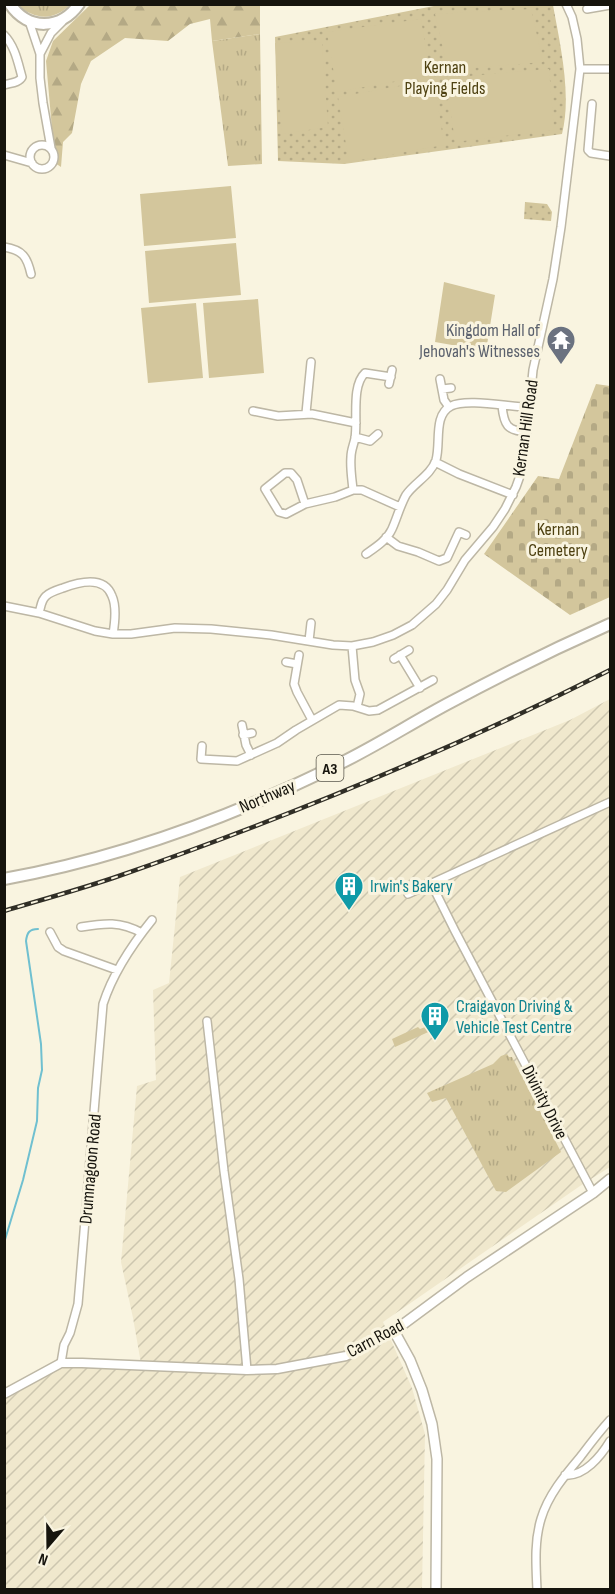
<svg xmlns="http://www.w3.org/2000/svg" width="615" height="1594" viewBox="0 0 615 1594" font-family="'Sofia Sans Condensed',sans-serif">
<defs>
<pattern id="industrial-furrows" width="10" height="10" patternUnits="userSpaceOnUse" patternTransform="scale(1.5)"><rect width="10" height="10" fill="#f0e8cd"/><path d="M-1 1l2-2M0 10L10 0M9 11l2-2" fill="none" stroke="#cdc6af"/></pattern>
<pattern id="grass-tufts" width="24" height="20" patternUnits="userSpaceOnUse" patternTransform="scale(1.5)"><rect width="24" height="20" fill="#d3c69c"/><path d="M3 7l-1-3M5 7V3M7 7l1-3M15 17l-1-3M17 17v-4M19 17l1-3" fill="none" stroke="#b4a985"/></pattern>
<pattern id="forest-firs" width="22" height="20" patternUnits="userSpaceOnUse" patternTransform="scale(1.5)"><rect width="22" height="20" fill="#d3c69c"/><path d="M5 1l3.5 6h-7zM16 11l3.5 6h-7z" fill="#b4a985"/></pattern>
<pattern id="cemetery-stones" width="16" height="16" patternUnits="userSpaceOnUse" patternTransform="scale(1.5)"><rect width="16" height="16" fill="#d3c69c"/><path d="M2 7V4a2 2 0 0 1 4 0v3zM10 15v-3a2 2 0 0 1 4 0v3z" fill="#b4a985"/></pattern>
<pattern id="park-dots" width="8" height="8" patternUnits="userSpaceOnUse" patternTransform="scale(1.5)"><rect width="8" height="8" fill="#d3c69c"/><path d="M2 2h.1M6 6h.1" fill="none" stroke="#b4a985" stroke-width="1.8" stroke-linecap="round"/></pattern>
</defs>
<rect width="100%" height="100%" fill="#f9f4e0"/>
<path fill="url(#industrial-furrows)" d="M610,699V1167L580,1186L383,1322L412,1388L425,1434L422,1589H5L4,1400L59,1369L69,1367H90L142,1369L133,1318L121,1262L137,1086L156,1080L153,990L169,983L180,877L570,720Z"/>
<path fill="url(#grass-tufts)" d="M17,5H70C52,22 35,19 17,5Z
M260,34L262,164L228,166L212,41Z
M428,1026L435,1029L395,1047L392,1039L418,1027L420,1029Z
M507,1054L509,1057H512L561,1152L506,1192L496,1191L446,1098L432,1102L427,1093L493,1064L501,1056Z"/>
<path fill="url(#forest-firs)" d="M90,5H260V34L212,41L210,19L190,24L168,41L125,38L91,61L81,84L72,133L63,142L61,167L55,163L46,61L53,41Z"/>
<path fill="url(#cemetery-stones)" d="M596,384L610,386V597L570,615L484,554L538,476L559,479Z"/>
<path fill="url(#park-dots)" d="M439,5H553C560,44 572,95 562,134L344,164L278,161L275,37Z
M525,202L547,204L552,212L551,221L524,219Z"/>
<path fill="#d3c69c" d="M531,9L543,62L448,70L435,14Z
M421,19L430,75L337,92L327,32Z
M322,42L328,127L282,134L275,43Z
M549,69L554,130L455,142L446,78Z
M434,80L444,145L349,162L338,97Z
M231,186L236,238L144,246L140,194Z
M236,243L241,295L149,303L145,251Z
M444,282L495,295L486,351L435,342Z
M258,299L264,373L209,378L203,303Z
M196,303L203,378L148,383L141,308Z"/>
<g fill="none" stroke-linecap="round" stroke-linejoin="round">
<path stroke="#70c0d0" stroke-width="2" d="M4,1243L23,1180L37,1121L38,1088L42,1070L41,1044L26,941C27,933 29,929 38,929"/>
<g stroke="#bdb7a5" stroke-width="10">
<path id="minor" d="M587,9L610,5
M29,21L40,54V78L43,103L51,148
M4,35C15,46 18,63 22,77C19,83 10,83 4,85
M40,54L51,33L62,22
M580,69H610
M592,104L588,150L591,153L610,156
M30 157a12 12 0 1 1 24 0a12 12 0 1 1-24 0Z
M4,155L32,163
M4,247C23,250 27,257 31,274
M391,377L365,373C351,386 358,420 355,438C354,444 351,450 351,457C350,468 352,479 353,490H362L400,507
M440,379L444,400L449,407
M389,384L392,370
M442,389L451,388
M502,406C504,425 507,431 527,432
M253,411L278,416L312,414L356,423
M306,413L311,362
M355,437L370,441L378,434
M435,462L459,474L513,495
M305,504L297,480L291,473H285L265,489L279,512L286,514L305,504L335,497L353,490
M386,537L398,546L418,552L439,561L447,558L459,532L466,535
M366,554C376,547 387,540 392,529C397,518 400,506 406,495C414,483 431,475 436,460C441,443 433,415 451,406C466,398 510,407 528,407
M4,606L39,613L95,631L113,634H131L175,628L211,629L271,635L333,645L352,646L373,642L393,635L412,625L436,604L447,590L465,560L493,527L505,509L516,487L521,473L527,431L533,370L553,279L561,227L580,69L577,39L572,17L566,4
M39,613C41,607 41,600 46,596C50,592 57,590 63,588C79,582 104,575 112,596C117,607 115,622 113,634
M309,641L311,623
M352,646L355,680L360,694L357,707
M299,655L294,684L297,692L312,720
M400,655L420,688
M394,659L409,650
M286,662L297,664
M242,725L246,745L251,755
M243,735L252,733
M202,746L201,759L237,761L277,743L296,730L339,705L353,706L369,711L378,710L433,680
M431,883L455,931L593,1193
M408,894L610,802
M81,927C105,923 120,921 142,933
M50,932L58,947L64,951L117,970
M207,1021L224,1171L239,1279L247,1370
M61,1363L64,1345L70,1333L78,1304L103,1004C113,973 131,946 152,920
M565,1475C584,1477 601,1456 610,1441
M537,1590C536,1566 534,1542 541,1519C548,1495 565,1475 581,1456C590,1444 600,1431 610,1420"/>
</g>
<g stroke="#bdb7a5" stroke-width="11">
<path id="tertiary" d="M4,1394L61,1363H82L247,1370L277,1369L346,1356L394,1331"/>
</g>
<g stroke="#bdb7a5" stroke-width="12">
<path id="secondary" d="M436,1590L437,1459L432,1424L422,1390L410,1360L394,1331L467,1277L593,1193L610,1179"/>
</g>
<g stroke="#bdb7a5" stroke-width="14">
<path id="primary" d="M10,4C28,31 61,30 79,4"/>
</g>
<g stroke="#bdb7a5" stroke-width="14">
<path id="trunk" d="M4,879C120,858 234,816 339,764C378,745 413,722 451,702C503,674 556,648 610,624"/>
</g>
<use href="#minor" stroke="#fff" stroke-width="7"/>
<use href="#tertiary" stroke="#fff" stroke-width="8"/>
<use href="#secondary" stroke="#fff" stroke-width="9"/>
<use href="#primary" stroke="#fff" stroke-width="10"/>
<use href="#trunk" stroke="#fff" stroke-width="10"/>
<g stroke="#302e26" stroke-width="4.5">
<path id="rail" d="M4,911C41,900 77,890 113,878C283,819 450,751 610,670"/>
</g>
<use href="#rail" stroke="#f9f4e0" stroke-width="2" stroke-dasharray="7" stroke-linecap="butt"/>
</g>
<defs>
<g id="temple-pin" transform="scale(1.5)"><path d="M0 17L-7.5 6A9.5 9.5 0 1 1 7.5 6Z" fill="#6b7280" stroke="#f9f4e0"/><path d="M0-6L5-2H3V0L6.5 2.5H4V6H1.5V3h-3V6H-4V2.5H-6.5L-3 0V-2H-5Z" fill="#fff"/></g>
<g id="building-pin" transform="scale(1.5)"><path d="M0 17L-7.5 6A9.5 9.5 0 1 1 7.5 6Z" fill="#0f9aa8" stroke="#f9f4e0"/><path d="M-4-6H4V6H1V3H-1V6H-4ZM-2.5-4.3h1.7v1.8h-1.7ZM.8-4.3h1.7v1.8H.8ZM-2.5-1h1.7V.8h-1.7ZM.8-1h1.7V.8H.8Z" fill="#fff"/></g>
</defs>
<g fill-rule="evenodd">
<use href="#temple-pin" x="561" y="340"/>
<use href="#building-pin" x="349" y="886"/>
<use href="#building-pin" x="435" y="1016"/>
</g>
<g text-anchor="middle" stroke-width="6" stroke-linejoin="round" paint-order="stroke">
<rect fill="#f9f4e0" stroke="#5a574c" stroke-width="1.5" x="316.5" y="755" width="27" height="26" rx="4.5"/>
<g font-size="16" font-weight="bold" fill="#16140d">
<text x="330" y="774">A3</text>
</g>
<g font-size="18" fill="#4d4010" stroke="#f9f4e0">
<text x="445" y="73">Kernan<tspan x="445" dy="21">Playing Fields</tspan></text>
<text x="558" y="535">Kernan<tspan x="558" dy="21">Cemetery</tspan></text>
</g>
<g font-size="18" fill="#5b616d" stroke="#f9f4e0" text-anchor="end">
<text x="540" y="336">Kingdom Hall of<tspan x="540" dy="21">Jehovah's Witnesses</tspan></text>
</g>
<g font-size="18" fill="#16140d" stroke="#f9f4e0">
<text transform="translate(525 428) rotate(-82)" y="6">Kernan Hill Road</text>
<text transform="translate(267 796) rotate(-23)" y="6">Northway</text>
<text transform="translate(545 1102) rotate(63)" y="6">Divinity Drive</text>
<text transform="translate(90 1169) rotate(-85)" y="6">Drumnagoon Road</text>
<text transform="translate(375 1338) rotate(-28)" y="6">Carn Road</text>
</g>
<g font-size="18" fill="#0d838f" stroke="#f9f4e0" text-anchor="start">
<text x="370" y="892">Irwin's Bakery</text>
<text x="456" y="1012">Craigavon Driving &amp;<tspan x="456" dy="21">Vehicle Test Centre</tspan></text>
</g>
</g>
<rect width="615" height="1594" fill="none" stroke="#16140d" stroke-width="12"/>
<g transform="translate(48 1546) rotate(200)" stroke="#f9f4e0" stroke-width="4.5" paint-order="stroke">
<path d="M0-4.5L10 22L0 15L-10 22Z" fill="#16140d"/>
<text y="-9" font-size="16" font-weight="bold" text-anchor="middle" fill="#16140d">N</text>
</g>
</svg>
